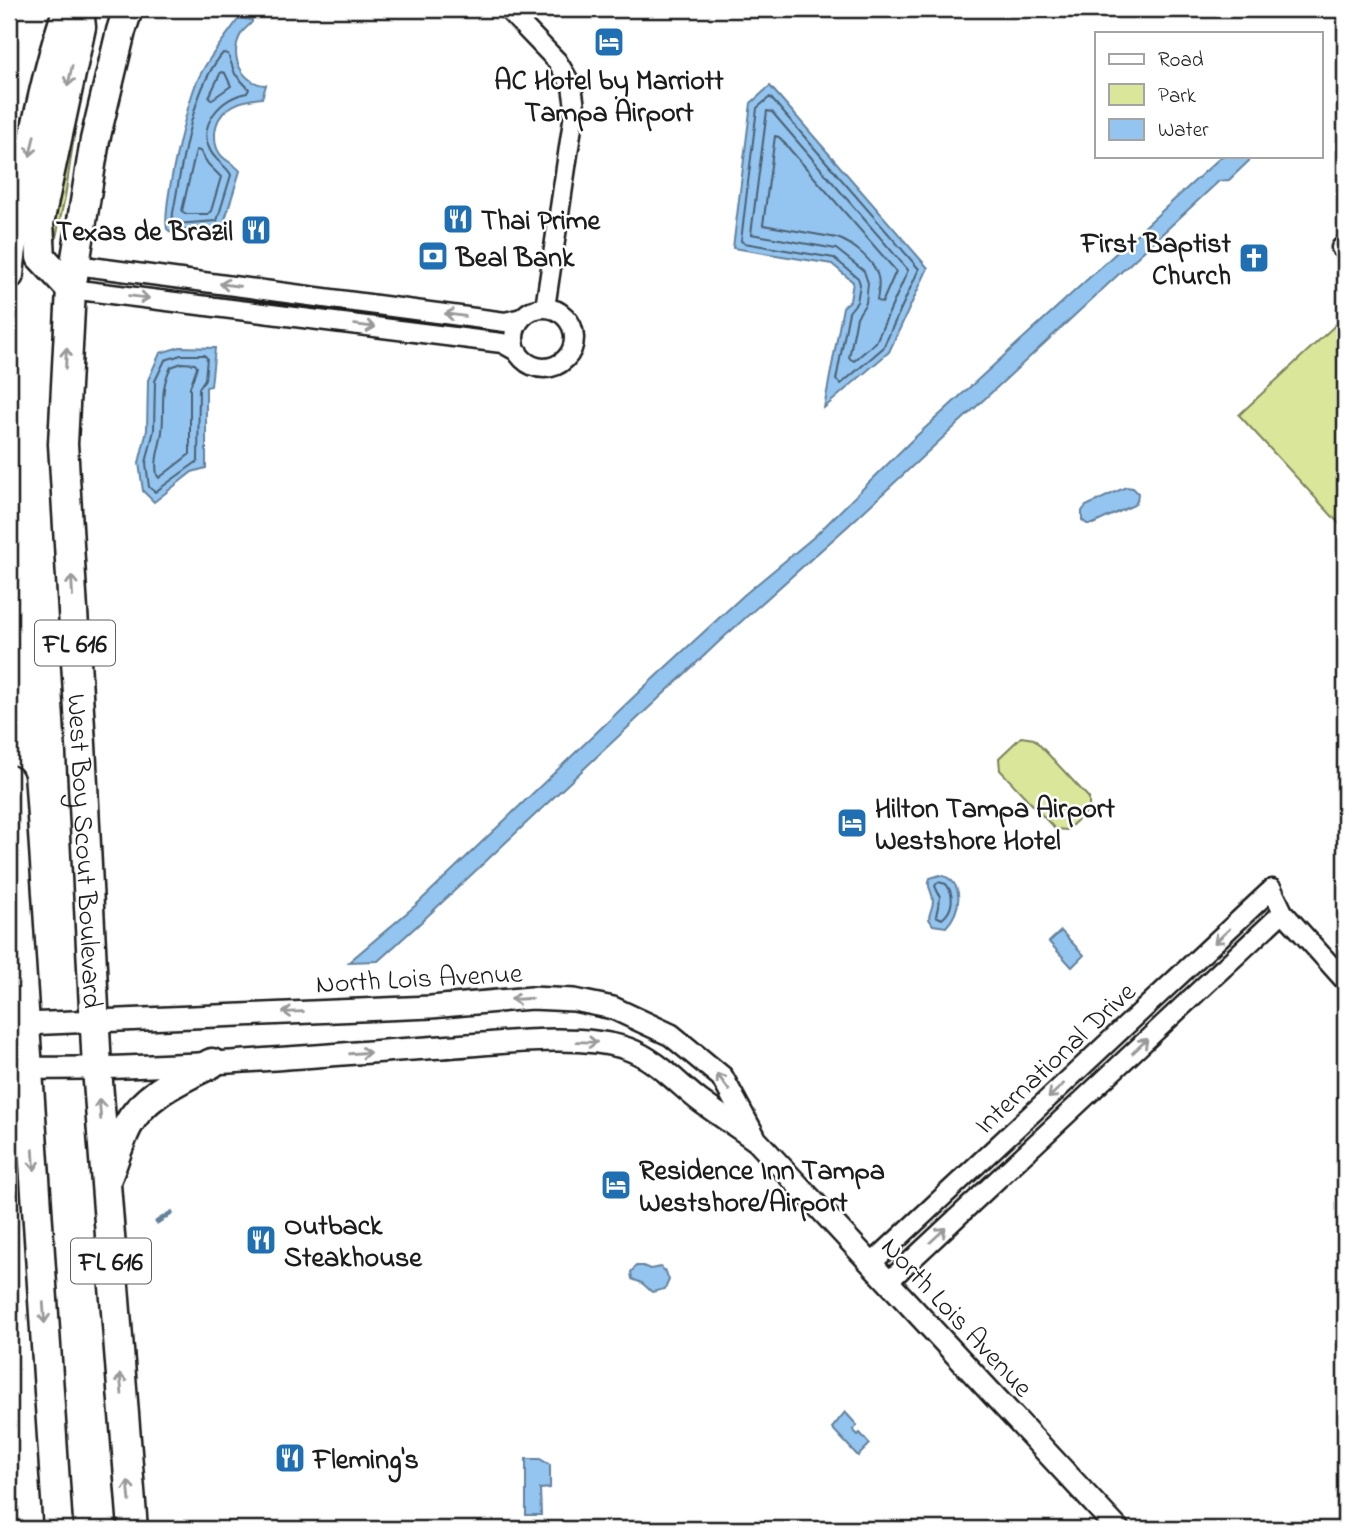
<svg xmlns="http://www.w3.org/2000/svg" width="1354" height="1538" viewBox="0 0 1354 1538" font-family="'Indie Flower',sans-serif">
<rect width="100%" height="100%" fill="#fff"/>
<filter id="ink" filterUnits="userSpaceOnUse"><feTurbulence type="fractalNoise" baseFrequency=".0143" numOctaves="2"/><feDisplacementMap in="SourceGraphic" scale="14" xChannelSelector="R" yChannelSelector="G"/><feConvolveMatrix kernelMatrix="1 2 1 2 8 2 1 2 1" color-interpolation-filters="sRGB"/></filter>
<g filter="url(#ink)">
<path fill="#dae699" stroke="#7b815a" stroke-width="2" d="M93,9L65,197L52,255L45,234Z
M1345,316V530L1239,415Z
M1021,737L1034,739L1089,798V809L1067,830L1055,829L1000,770L999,758Z"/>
<path fill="#93c5f0" stroke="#63819b" stroke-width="2" d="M239,18L252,20V22C249,26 243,30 241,34C228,56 242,84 266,85L262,98C240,100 217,107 215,133C215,141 215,147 220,154C225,161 235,164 240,171L222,229L183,230L172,233L167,229C162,206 186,111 195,86C205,61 224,40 239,18Z
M770,86L928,268L889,352L824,408L843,307L850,301L853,282L832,264L733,248L751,103Z
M1222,156H1254L1229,180L1219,181L848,526L724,637L419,924L378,961L349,962L416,905L642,689L744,595L815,536L911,441Z
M180,347L215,348L211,386L206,387V468L192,472L154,502L143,491L139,463L147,430L148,380L160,353Z
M1126,487L1133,488L1138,493L1137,501L1134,505L1093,524H1087L1082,520V511L1086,506Z
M940,875C966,881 961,912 946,927L933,925L929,919C929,912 933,908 933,901C933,891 926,888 930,878Z
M1061,931L1084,955L1072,967L1049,942Z
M636,1266H643L650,1269L661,1267L666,1272L669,1280L665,1289L652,1292L642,1283L632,1279L631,1272Z
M845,1412L857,1425L853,1430L858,1435L860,1433L870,1444L858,1456L832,1428Z
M526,1459H540L550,1465V1488L540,1489L541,1515H526Z"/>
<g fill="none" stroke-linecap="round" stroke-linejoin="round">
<path stroke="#4c6071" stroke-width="2" d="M223,53L228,54L235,74L249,89L247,93C222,97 197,124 210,150C215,161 227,166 231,175L217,221L175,224L172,222L173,213C182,166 191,89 223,53Z
M221,72L225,73L231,86L211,100L209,97Z
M770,97L919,269L883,348L841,384L836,380L849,312L857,302L860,284L858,278L834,258L744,243L741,241L757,108Z
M767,111L772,112L908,270L876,342L854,361L849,358L857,317L866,303L868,283L864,271L836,249L751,234Z
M775,136L779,137L896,271L882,303L877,300C878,293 880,285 878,277C875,261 852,243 837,238L763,225Z
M196,150L200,151L208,164L221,177L211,211L208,214H185L182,211Z
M181,355H204L207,358L205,379L199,388L198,461L155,492L149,487L146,463L154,430L155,381L165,360Z
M182,363L195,364L197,367L190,387V454L159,478L157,475C154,459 160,447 162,432C165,407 159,390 171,367Z
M938,882L946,884C955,895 953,911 942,919L936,916L940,897L935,886Z"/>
<path stroke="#63819b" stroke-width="5" d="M157,1222L171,1213"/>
<g stroke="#1c1c1c" stroke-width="23">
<path id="minor" d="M507,9L557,61L572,86L575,107L545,308
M1341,248L1345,244
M76,265L505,322L522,318
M71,289L502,343L518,352
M514 338a30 30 0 1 1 60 0a30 30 0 1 1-60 0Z
M871,1264L1272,889L1283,912L1345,981
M888,1282L1283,912"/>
</g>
<g stroke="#1c1c1c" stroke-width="26">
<path id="tertiary" d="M25,1024L431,1007L531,998L574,1000L613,1008L671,1035L722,1077L754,1136
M28,1068C167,1070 304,1056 442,1047C494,1044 580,1032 628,1049C656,1059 677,1083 700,1101C719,1115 738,1127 757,1141L1118,1529"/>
</g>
<g stroke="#1c1c1c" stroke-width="33">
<g id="primary">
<path id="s1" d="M128,9L121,31L95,140L71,289L63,444L81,744L97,1069L133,1529"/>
<path d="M9,275C13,231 23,189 32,146C42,100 52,53 68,9"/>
<path d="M71,289L41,257L39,223L81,27L79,9"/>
<path d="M9,780L58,1529"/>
<path d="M107,1178C114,1161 119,1143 127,1127C144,1094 181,1079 212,1063"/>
</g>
</g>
<use href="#minor" stroke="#fff" stroke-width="18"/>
<use href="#tertiary" stroke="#fff" stroke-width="21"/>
<use href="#primary" stroke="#fff" stroke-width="28"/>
</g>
<defs><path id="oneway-shaft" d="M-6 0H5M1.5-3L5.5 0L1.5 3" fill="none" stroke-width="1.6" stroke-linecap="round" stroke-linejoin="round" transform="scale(1.75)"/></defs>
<g stroke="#999">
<use href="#oneway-shaft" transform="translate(70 76) rotate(102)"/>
<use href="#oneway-shaft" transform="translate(32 146) rotate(102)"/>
<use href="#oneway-shaft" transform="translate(230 285) rotate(-173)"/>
<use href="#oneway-shaft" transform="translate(139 297) rotate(7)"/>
<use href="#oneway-shaft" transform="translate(455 315) rotate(-172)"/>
<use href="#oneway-shaft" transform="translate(365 326) rotate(7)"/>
<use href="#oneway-shaft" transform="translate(66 358) rotate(-88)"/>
<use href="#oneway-shaft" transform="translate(72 586) rotate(-93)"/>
<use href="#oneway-shaft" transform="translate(1222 936) rotate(137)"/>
<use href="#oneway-shaft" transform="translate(521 999) rotate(176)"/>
<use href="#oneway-shaft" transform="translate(293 1012) rotate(178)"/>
<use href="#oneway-shaft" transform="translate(587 1042) rotate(2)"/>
<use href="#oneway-shaft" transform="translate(1140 1046) rotate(-43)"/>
<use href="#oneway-shaft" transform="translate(360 1053) rotate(-4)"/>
<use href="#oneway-shaft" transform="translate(723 1082) rotate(-126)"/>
<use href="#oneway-shaft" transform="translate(1056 1091) rotate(137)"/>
<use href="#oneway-shaft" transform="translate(100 1109) rotate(-94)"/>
<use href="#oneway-shaft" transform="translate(34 1160) rotate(86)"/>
<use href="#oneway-shaft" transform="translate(938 1235) rotate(-43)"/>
<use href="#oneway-shaft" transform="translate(44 1313) rotate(86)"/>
<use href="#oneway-shaft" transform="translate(121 1384) rotate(-95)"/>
<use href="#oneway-shaft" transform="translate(129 1491) rotate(-95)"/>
</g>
</g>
<defs>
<g id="hotel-square" transform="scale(1.575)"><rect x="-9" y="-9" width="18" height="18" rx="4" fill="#1f6fb2" stroke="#fff"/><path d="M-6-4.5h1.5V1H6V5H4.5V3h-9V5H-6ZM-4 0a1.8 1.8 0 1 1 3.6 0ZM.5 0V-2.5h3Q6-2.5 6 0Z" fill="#fff"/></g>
<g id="restaurant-square" transform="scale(1.575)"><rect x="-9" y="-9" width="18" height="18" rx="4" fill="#1f6fb2" stroke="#fff"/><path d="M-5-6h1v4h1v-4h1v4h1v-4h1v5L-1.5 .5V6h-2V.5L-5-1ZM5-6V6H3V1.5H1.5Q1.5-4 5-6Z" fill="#fff"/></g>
<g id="bank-square" transform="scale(1.575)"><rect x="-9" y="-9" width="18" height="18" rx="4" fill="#1f6fb2" stroke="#fff"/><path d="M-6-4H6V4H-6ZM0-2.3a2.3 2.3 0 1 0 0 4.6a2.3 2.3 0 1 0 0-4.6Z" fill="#fff"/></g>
<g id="church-square" transform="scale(1.575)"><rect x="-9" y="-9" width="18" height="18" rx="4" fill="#1f6fb2" stroke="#fff"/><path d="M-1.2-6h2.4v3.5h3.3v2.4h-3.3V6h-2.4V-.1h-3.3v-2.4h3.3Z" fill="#fff"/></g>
</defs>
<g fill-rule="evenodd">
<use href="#hotel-square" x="609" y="42"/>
<use href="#restaurant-square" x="458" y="219"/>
<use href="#restaurant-square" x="256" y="230"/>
<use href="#bank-square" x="433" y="256"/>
<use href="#church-square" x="1254" y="258"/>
<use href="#hotel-square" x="852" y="823"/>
<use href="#hotel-square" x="616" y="1185"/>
<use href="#restaurant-square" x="261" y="1240"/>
<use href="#restaurant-square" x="290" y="1458"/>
</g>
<g text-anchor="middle" stroke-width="5" stroke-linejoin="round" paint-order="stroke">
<g fill="#fff" stroke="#606060" stroke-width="2">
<rect x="35" y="620.5" width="80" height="45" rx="5"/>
<rect x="71" y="1238.5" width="80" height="45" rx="5"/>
</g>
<g font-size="26" font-weight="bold" fill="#1c1c1c">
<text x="75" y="652">FL 616</text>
<text x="111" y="1270">FL 616</text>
</g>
<g font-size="28" font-weight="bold" fill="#1c1c1c" stroke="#fff" text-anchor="start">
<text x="609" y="89" text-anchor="middle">AC Hotel by Marriott<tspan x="609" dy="32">Tampa Airport</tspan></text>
<text x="481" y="229">Thai Prime</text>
<text x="233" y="240" text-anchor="end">Texas de Brazil</text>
<text x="1231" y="252" text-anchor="end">First Baptist<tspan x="1231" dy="32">Church</tspan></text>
<text x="456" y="266">Beal Bank</text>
<text x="875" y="817">Hilton Tampa Airport<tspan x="875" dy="32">Westshore Hotel</tspan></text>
<text x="639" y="1179">Residence Inn Tampa<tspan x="639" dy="32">Westshore/Airport</tspan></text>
<text x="284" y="1234">Outback<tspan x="284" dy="32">Steakhouse</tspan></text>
<text x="313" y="1468">Fleming's</text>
</g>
<g font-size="28" fill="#1c1c1c" stroke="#fff">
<text dy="10" stroke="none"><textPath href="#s1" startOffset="849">West Boy Scout Boulevard</textPath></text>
<text transform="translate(419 977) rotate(-3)" y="10">North Lois Avenue</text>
<text transform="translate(1054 1057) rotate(-43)" y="10">International Drive</text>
<text transform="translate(958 1316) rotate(47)" y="10">North Lois Avenue</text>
</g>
</g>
<rect width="1354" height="1538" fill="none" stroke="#fff" stroke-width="35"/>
<rect x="18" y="18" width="1319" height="1503" fill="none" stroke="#1c1c1c" stroke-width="2.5" filter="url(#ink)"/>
<rect x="1095" y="32" width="228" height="126" fill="#ffffff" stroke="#a4a4a4" stroke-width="2"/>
<rect x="1109" y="54" width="35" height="10" fill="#ffffff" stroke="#a4a4a4" stroke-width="2"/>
<text x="1158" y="66" font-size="21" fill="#1c1c1c">Road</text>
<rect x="1109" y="84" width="35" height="21" fill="#dae699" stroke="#a4a4a4" stroke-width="2"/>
<text x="1158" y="102" font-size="21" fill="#1c1c1c">Park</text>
<rect x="1109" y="119" width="35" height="21" fill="#93c5f0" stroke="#a4a4a4" stroke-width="2"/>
<text x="1158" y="136" font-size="21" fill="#1c1c1c">Water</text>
</svg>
